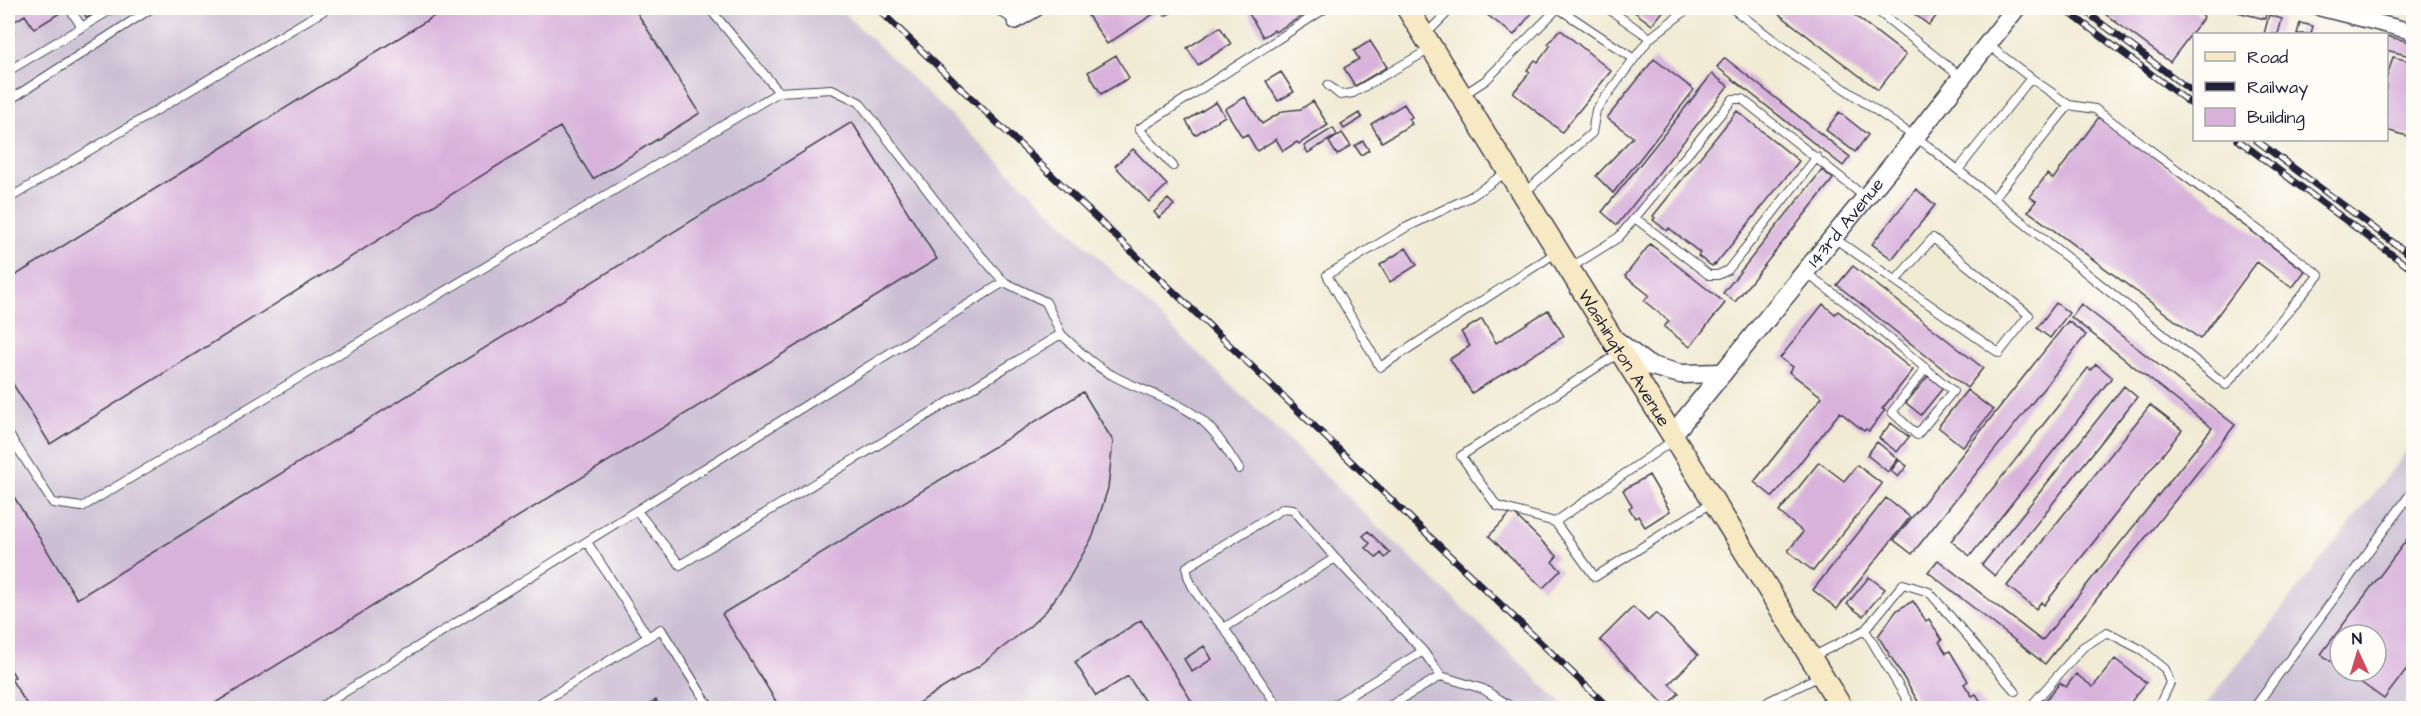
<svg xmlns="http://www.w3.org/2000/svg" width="2421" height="716" viewBox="0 0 2421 716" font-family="'Architects Daughter',sans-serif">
<rect width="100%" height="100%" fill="#fdfcf7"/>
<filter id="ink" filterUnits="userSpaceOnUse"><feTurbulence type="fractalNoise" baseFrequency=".0167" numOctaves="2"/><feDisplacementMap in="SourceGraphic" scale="12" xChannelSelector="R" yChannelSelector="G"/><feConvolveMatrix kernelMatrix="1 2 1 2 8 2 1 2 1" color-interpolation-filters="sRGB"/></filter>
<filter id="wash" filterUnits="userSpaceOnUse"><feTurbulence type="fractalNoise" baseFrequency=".008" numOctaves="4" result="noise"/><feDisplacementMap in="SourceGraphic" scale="24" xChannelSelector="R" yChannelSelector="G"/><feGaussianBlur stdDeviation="1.35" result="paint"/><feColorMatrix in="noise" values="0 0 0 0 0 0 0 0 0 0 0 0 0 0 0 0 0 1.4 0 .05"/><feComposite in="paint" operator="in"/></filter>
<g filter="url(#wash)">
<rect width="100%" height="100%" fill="#f1ebd4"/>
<path fill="#ccbfd4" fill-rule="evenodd" d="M8,8H839L1567,708H8Z
M2413,444V708H2203ZM2340,635H2376V671H2340Z"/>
<g id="blocks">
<path fill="#d9b2dc" d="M8,8H68L34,29L25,15L10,24L14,32L8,36Z
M80,8H104L87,18Z
M447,8H634L700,113L593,179L560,127L50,444L8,376V280Z
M1090,8H1159L1160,10L1107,44L1085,11Z
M1160,8H1179L1165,16Z
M1249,8H1316L1275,32L1274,30L1263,37L1246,9Z
M1478,8H1536L1514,35Z
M1629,8H1666L1652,25Z
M1771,8H1845L1906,55L1878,90Z
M1906,8H1943L1929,25Z
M2097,8H2191L2204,17L2170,62Z
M2238,8H2268L2265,19L2237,12Z
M2269,15L2282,19L2278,34H2264Z
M2300,23L2313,26L2311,34H2297Z
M1220,27L1231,44L1198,65L1187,48Z
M1558,31H1562L1611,71L1562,132L1513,93L1530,72L1527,70L1535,60L1538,62L1551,45L1548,44Z
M2386,36L2414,43V57L2386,50Z
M1370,41L1387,67L1355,86L1344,68L1359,59L1354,51Z
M1116,55L1129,78L1101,94L1088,72Z
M2393,57L2414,62V128L2411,137L2386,130V80Z
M1725,58L1850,157L1843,166L1717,67Z
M1654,59L1694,90L1613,193L1596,176L1633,137L1607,118Z
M1281,72L1294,92L1278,101L1266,81Z
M1712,74L1728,86L1617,225L1602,212Z
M1245,97L1262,124L1283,111L1301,109L1313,101L1328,125L1299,144L1297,142L1283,151L1276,139L1257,151L1247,134L1242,137L1225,109Z
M1216,102L1225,116L1195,135L1186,121Z
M1404,104L1412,117L1409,119L1412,124L1382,142L1371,124Z
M1737,111L1799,161L1715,265L1714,264L1712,266L1698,256L1700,253L1669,228L1667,231L1653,220L1655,218L1653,216Z
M1839,112L1868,135L1855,152L1826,130Z
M1359,113L1362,118L1344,129L1341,124Z
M2099,117L2305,271L2292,288L2257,262L2200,339L2028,211L2036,201L2030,197L2047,174L2053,179Z
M852,122L937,259L207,708H29L11,679L15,677L8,665V487L77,599Z
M1333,128L1337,135L1308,153L1304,146Z
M1342,133L1351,146L1337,155L1329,142Z
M1363,141L1369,150L1361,155L1355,146Z
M1133,149L1167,185L1149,202L1115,166Z
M1822,170L1833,179L1735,302L1723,293Z
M1916,189L1935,205L1892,259L1872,244Z
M1168,199L1174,205L1159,218L1154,212Z
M1650,244L1725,303L1690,347L1664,327L1669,321L1644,301L1649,295L1625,276Z
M1406,248L1417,265L1390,282L1380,265Z
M1853,266L1983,368L1967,388L1837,285Z
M2056,303L2069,313L2050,338L2037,328Z
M1823,304L1835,314L1838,311L1913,370L1882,409L1885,410L1869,431L1866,429L1864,431L1840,412L1773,497L1754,482L1822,397L1789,372L1793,367L1780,358Z
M2081,304L2235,425L2045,664L1928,572L1938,560L2042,641L2212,428L2071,317Z
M1548,310L1564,336L1472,393L1450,359L1470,346L1461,332L1482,319L1496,343Z
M2068,321L2086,335L1912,554L1894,540Z
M2096,364L2112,377L1970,556L1951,541L2088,368L2091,370Z
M1928,376L1943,388L1921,415L1906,403Z
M2124,386L2137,397L1995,576L1982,565Z
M1967,390L1993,410L1963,447L1938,427Z
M1083,392L1113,441L1108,488L1093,536L1067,582L1046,611L1029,627L979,666L910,708H780L722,614Z
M2150,405L2182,430L2044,605L2041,602L2036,609L2007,586Z
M1891,423L1909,437L1897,452L1879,438Z
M1877,442L1898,459L1888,472L1867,455Z
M1899,460L1907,466L1898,477L1891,471Z
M1819,462L1844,481L1857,465L1882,484L1813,571L1788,551L1803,532L1779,512Z
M1649,475L1670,511L1645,527L1638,516L1635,518L1629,508L1632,506L1623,490Z
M1886,498L1910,517L1837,609L1813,590Z
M1512,512L1557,556L1552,562L1561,570L1543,588L1489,536Z
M2414,530V665L2411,663L2384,699L2345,671H2376V635H2340V668L2321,654Z
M1368,531L1390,553L1385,558L1381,553L1377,558L1366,548L1370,543L1363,536Z
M1869,577L1885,589L1863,616L1847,604Z
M1913,601L1926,621L1929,619L1942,640L1939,642L1946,653L1950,651L1968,681L1964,684L1972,696L1976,694L1985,708H1922L1878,636L1897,610Z
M1633,607L1648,621L1656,613L1698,655L1669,684L1679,693L1666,706L1600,640Z
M1141,620L1163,655L1196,708H1149L1128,676L1096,696L1075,662Z
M1204,646L1212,659L1192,672L1184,659Z
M2115,659L2146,683L2126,708H2039L2060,683L2066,687L2076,674L2093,687Z
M656,700L661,708H643Z"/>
</g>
</g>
<g filter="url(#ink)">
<use href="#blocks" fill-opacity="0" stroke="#414052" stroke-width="1.5"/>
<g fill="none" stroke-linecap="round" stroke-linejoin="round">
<g stroke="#414052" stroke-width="10">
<path id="service" d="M69,8L82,27
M709,8L779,92
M995,8L1015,21
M1607,8L1650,38L1634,59
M1732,8L1772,39L1928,146L2226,385L2319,275L2095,109L2069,105
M1874,8L1961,77
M1426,34L1452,8
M1650,38L1689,8
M8,71L114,8
M1328,85L1340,95L1353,93L1432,48
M1463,95L1486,80L1558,8L1634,59L1596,110L1592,133L1524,193
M8,101L152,8
M1173,166L1139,129L1326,8
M1958,170L2031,78L1987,44
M1508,171L1472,196L1405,228L1327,275L1380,367L1557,252
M8,199L328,8
M1993,199L2069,105L2031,78
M1635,218L1709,275H1718L1728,270L1817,157
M1834,238L1999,353L2029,315L1933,238L1896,280
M1570,268L1619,237L1733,99H1742L1865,197
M1806,273L1849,305L1953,391L1917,435L1892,412L1926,368
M1061,334C1077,349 1093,365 1112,375C1140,391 1173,398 1199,418C1216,431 1228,452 1239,469
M1619,353L1461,456L1497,506L1555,522L1675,439
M8,433L53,503L82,507L779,92L832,89L859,102L955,226L1004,282L1046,302L1061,334L680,565L637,511
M1555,522L1595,577L1711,503
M587,542L648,637
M1224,628C1213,615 1185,585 1187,567L1284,508L1293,509L1335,558
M1865,630L1912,708
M1812,657L1865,630L1903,584L1929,592L2015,691
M319,708L1004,282
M532,708L661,629L710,708
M1279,708L1224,628L1335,558L1423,651L1441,676
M1329,708L1423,651
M1386,708L1441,676L1483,689L1513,708
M1761,708L1769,701L1820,676
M2029,708L2083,647L2107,632L2142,650L2165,669L2170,683L2158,708
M2254,708L2414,489"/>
</g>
<g stroke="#414052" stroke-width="18">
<path id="minor" d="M2320,8L2414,32
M1015,21L1037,8"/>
</g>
<g stroke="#414052" stroke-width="21">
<g id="tertiary">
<path d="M1617,341L1648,365L1680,374L1723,373"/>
<path id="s1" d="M1673,434L1915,137L2016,8"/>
</g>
</g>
<g stroke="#414052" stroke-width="24">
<g id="secondary">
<path id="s2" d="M1407,8L1842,708"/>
</g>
</g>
<use href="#service" stroke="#fff" stroke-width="8"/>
<use href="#minor" stroke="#fff" stroke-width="15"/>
<use href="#tertiary" stroke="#fff" stroke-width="18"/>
<use href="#secondary" stroke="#f7e9c3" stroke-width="21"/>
<g stroke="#22223b" stroke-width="7">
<path id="rail" d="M877,8L1609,708
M2063,8L2194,106
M2081,8L2194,93
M2238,140L2414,271
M2256,140L2414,258"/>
</g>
<use href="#rail" stroke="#fdfcf7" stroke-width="4.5" stroke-dasharray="14" stroke-linecap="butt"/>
</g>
</g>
<g text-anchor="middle" stroke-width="4.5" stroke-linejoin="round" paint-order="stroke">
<g font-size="18" fill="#22223b" stroke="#fdfcf7">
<text dy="6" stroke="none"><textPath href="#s1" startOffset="273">143rd Avenue</textPath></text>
<text dy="6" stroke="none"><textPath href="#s2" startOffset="412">Washington Avenue</textPath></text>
</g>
</g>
<rect width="2421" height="716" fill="none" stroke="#fdfcf7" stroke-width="30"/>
<rect x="2193" y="33" width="195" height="108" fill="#fdfcf7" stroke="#a5a5ac" stroke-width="1.5"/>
<rect x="2205" y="52" width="30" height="9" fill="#f7e9c3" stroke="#a5a5ac" stroke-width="1.5"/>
<text x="2247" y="63" font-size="18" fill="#22223b">Road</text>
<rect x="2205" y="82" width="30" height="9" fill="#22223b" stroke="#a5a5ac" stroke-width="1.5"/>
<text x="2247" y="93" font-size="18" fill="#22223b">Railway</text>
<rect x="2205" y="108" width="30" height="18" fill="#d9b2dc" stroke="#a5a5ac" stroke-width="1.5"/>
<text x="2247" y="123" font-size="18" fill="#22223b">Building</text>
<g transform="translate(2358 653) rotate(356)"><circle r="28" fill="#fdfcf7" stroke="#a5a5ac" stroke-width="1.5"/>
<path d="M0-4.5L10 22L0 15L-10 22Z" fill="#d1495b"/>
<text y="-9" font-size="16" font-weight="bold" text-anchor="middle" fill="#22223b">N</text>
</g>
</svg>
